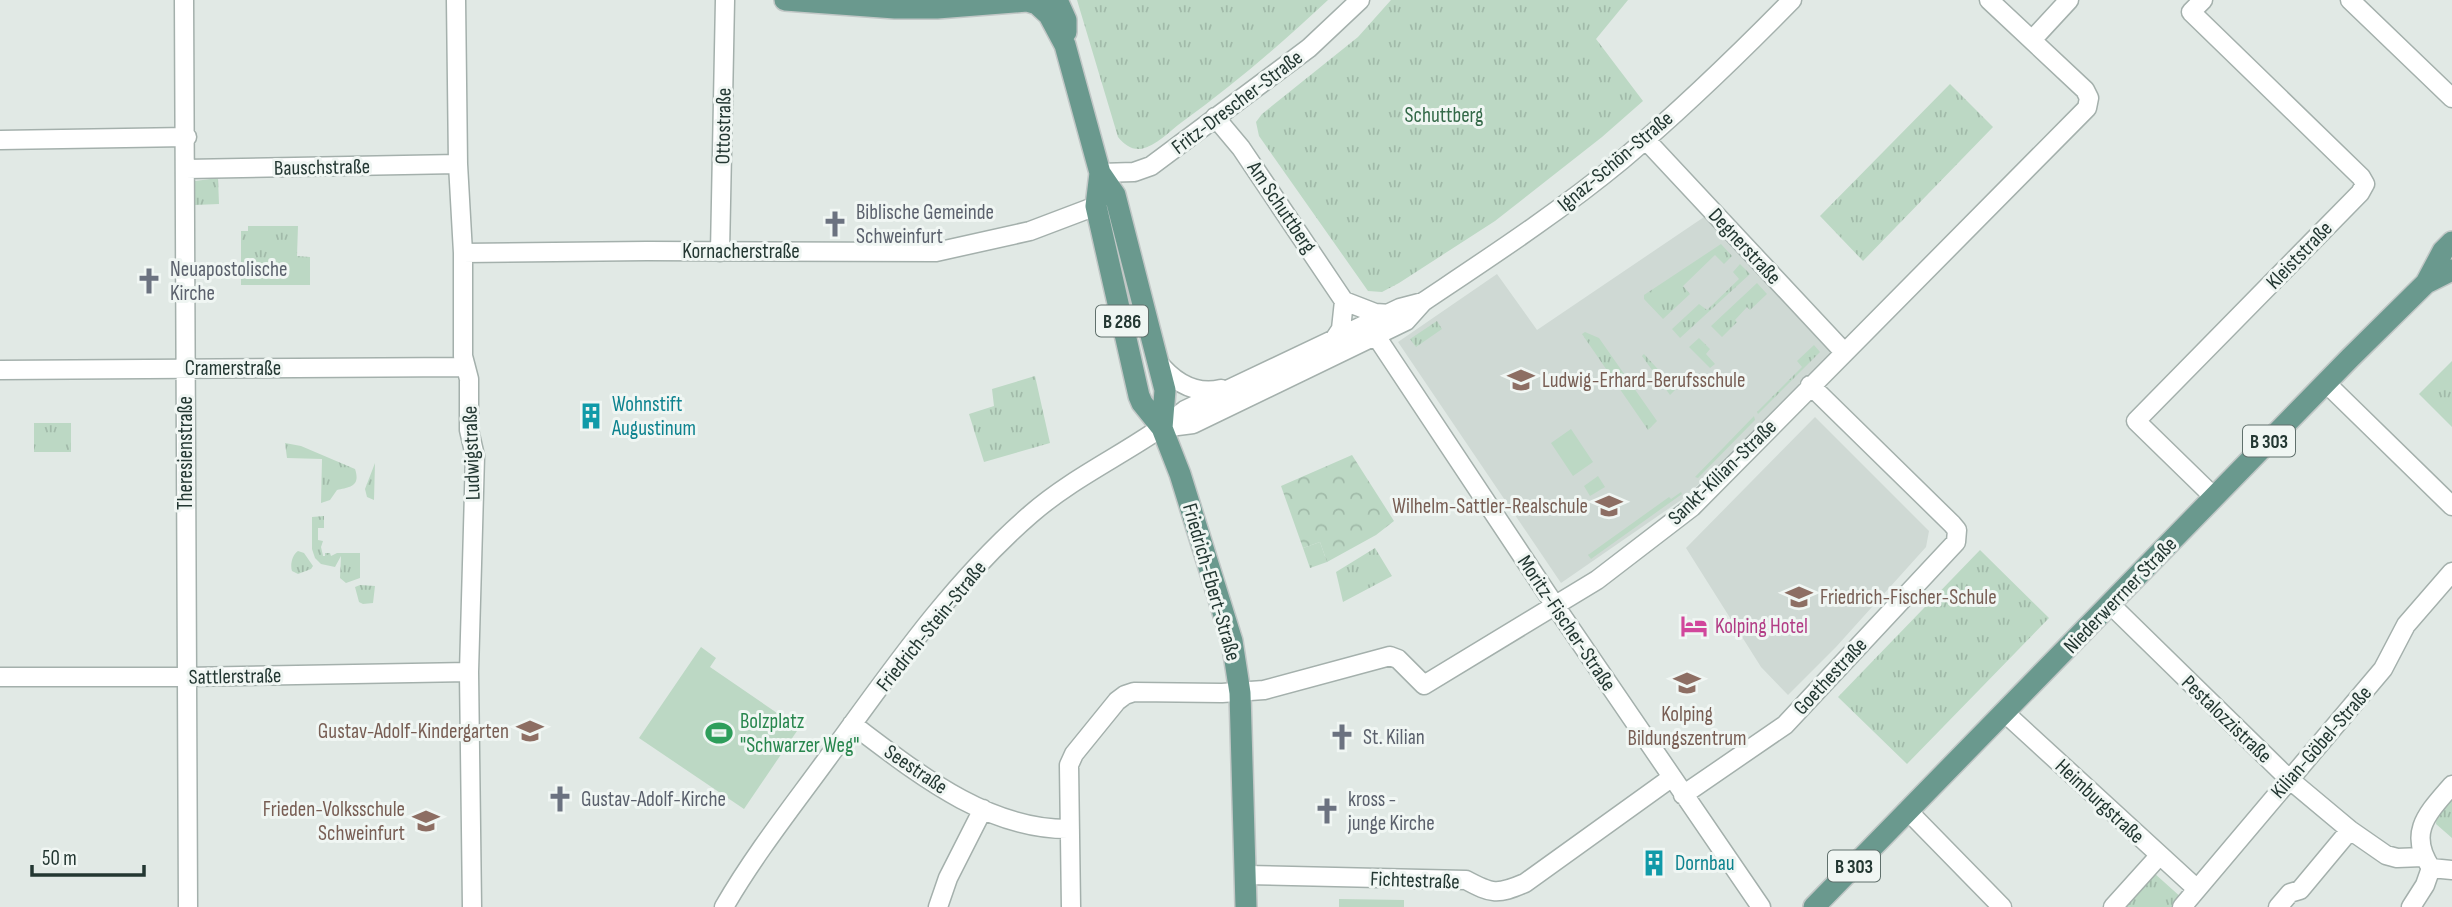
<svg xmlns="http://www.w3.org/2000/svg" width="2452" height="907" viewBox="0 0 2452 907" font-family="'Sofia Sans Condensed',sans-serif">
<defs>
<pattern id="grass-tufts" width="24" height="20" patternUnits="userSpaceOnUse" patternTransform="scale(1.75)"><rect width="24" height="20" fill="#bcd8c4"/><path d="M3 7l-1-3M5 7V3M7 7l1-3M15 17l-1-3M17 17v-4M19 17l1-3" fill="none" stroke="#a1baa9"/></pattern>
<pattern id="forest-crowns" width="20" height="18" patternUnits="userSpaceOnUse" patternTransform="scale(1.75)"><rect width="20" height="18" fill="#bcd8c4"/><path d="M2 6a3 3 0 1 1 6 0M12 15a3 3 0 1 1 6 0" fill="none" stroke="#a1baa9"/></pattern>
</defs>
<rect width="100%" height="100%" fill="#e1e9e5"/>
<path fill="#cfd9d4" d="M1707,215L1837,353L1684,498L1561,583L1398,342L1497,274L1537,330Z
M1815,417L1929,531L1926,547L1836,647L1788,695L1761,667L1686,548Z"/>
<path fill="url(#grass-tufts)" d="M1077,0H1328C1281,44 1233,85 1182,122C1170,131 1156,146 1141,149C1131,150 1124,144 1118,137Z
M1391,0H1628L1596,39L1643,101L1602,137L1495,221L1399,283L1382,292L1368,291L1259,136L1256,122L1262,114L1358,37Z
M1950,84L1993,127L1863,261L1820,216Z
M218,178L219,204L195,205V181Z
M248,226H298L297,256L310,257V285H241V231H248Z
M1721,244L1732,256L1724,264L1715,255L1683,286L1690,294L1663,319L1644,299V295Z
M1740,264L1750,274L1680,338L1672,329L1699,304L1707,310L1739,279L1733,272Z
M1757,283L1767,294L1750,310L1747,307L1735,320L1737,322L1722,337L1711,326Z
M1437,321L1442,329L1416,347L1410,339Z
M1585,332L1599,338L1657,421L1648,430L1582,334Z
M1699,338L1710,349L1706,354L1715,364L1710,368L1689,347Z
M1814,345L1820,352L1758,414L1757,412L1802,367L1797,361Z
M1644,354L1676,389L1670,395L1642,356Z
M2452,361V427L2419,394Z
M1035,376L1050,443L984,462L969,414L994,406L992,389Z
M1754,416L1755,420L1698,478L1695,477Z
M34,423H71V452H34Z
M285,443L301,446L355,469C361,487 349,487 337,490L330,500L321,503L322,459L287,458Z
M375,463L374,500L367,497L365,489Z
M1681,492L1682,494L1591,559L1588,555L1669,497L1671,499Z
M324,516V528H318V540L323,541L321,547L323,556H325V553H330L331,556L337,553H360V578L346,583L340,578L341,556L335,567L321,564L315,558L312,549V517Z
M1320,542L1327,562L1310,568L1303,548Z
M1375,548L1392,576L1343,602L1336,572Z
M1980,550L2049,618L1907,764L1838,697Z
M298,551L304,553L313,566L311,569L298,574L292,571C290,565 292,555 298,551Z
M360,585L375,586L373,603L363,604L359,602L355,587Z
M2452,796V838L2436,824L2437,813Z
M2154,873L2183,899L2176,907H2124Z"/>
<path fill="url(#forest-crowns)" d="M1352,455L1394,521L1376,535L1327,562L1320,542L1303,548L1281,486Z"/>
<path fill="#bcd8c4" d="M1571,429L1593,462L1573,476L1551,443Z
M1598,476L1605,487L1590,496L1584,486Z
M701,647L716,658L710,667L799,728L744,809L639,738Z
M1339,899L1404,900V907H1339Z"/>
<g fill="none" stroke-linecap="round" stroke-linejoin="round">
<g stroke="#a4b0ac" stroke-width="21">
<path id="street" d="M184,0C188,302 184,605 188,907
M456,0L458,164L463,253V356L469,379V430L475,456L469,672L472,907
M2203,0L2191,12L2361,177L2365,184L2360,193L2136,421L2214,497
M2350,0L2452,98
M2032,40L2069,0
M1215,117L1241,148L1344,301L1341,329L1335,338
M1645,139L1844,352
M0,140L187,137
M186,169L458,164
M1100,173L1134,172L1151,166L1309,48L1360,0
M720,252L725,0
M463,253L647,251L936,252L1030,231L1096,206
M1344,301L1375,313L1391,314
M1376,336L1556,607L1761,907
M1158,362C1174,382 1195,395 1221,389
M0,370L466,367
M2326,383L2452,506
M1162,428L1193,424L1406,321L1423,302C1490,257 1559,212 1622,160C1681,110 1738,55 1792,0
M2111,605L2289,779L2350,830L2386,855L2397,858L2423,857
M0,677H185L469,672
M2004,712L2197,889
M852,724C916,772 986,830 1070,829
M2452,785C2428,813 2407,832 2431,868L2452,870
M1683,795L1785,725L1956,542L1957,530L1952,524L1810,385
M1907,810L2002,907
M1246,875L1466,880C1492,894 1497,895 1525,883L1671,778
M724,907C754,855 792,807 827,759C889,674 951,583 1031,514C1078,473 1137,449 1185,410L1400,308L1423,302
M938,907L948,878L983,809
M1071,907L1069,765L1074,754L1117,701L1125,695L1134,692L1222,693L1264,690L1390,656L1398,659L1424,685L1597,580L1692,507L2087,108L2089,98L2085,90L1989,0
M2113,907L2159,856
M2182,907L2383,669L2406,625L2452,572
M2278,907L2290,893L2300,890L2350,830
M2411,907L2425,885L2431,868"/>
</g>
<g stroke="#c1c7c6" stroke-width="24">
<path id="primary" d="M785,0L895,8H937L1027,1L1037,4L1049,15L1065,45L1100,173L1115,195L1165,390L1162,428
M1057,0L1066,20V32
M1100,173L1096,206L1139,396L1142,403L1162,428L1180,474L1232,641L1240,693L1246,907
M2426,283L2443,251L2452,242
M1814,907L2350,358L2426,283L2452,270"/>
</g>
<use href="#street" stroke="#fff" stroke-width="18"/>
<use href="#primary" stroke="#6a998e" stroke-width="21"/>
</g>
<defs>
<g id="church-bare" transform="scale(2.1)"><path d="M-1.2-6h2.4v3.5h3.3v2.4h-3.3V6h-2.4V-.1h-3.3v-2.4h3.3Z" fill="#6b7280" stroke="#f0f6f3" stroke-width="2.5" paint-order="stroke"/></g>
<g id="school-bare" transform="scale(2.1)"><path d="M0-5L7-2L0 1L-7-2ZM-4 1L0 2.5L4 1V4Q0 6-4 4Z" fill="#8d6e63" stroke="#f0f6f3" stroke-width="2.5" paint-order="stroke"/></g>
<g id="building-bare" transform="scale(2.1)"><path d="M-4-6H4V6H1V3H-1V6H-4ZM-2.5-4.3h1.7v1.8h-1.7ZM.8-4.3h1.7v1.8H.8ZM-2.5-1h1.7V.8h-1.7ZM.8-1h1.7V.8H.8Z" fill="#0f9aa8" stroke="#f0f6f3" stroke-width="2.5" paint-order="stroke"/></g>
<g id="hotel-bare" transform="scale(2.1)"><path d="M-6-4.5h1.5V1H6V5H4.5V3h-9V5H-6ZM-4 0a1.8 1.8 0 1 1 3.6 0ZM.5 0V-2.5h3Q6-2.5 6 0Z" fill="#d1479c" stroke="#f0f6f3" stroke-width="2.5" paint-order="stroke"/></g>
<g id="stadium-bare" transform="scale(2.1)"><path d="M0-5a6.5 5 0 1 0 0 10a6.5 5 0 1 0 0-10ZM-3.5-1.8h7v3.6h-7Z" fill="#2e9e5b" stroke="#f0f6f3" stroke-width="2.5" paint-order="stroke"/></g>
</defs>
<g fill-rule="evenodd">
<use href="#church-bare" x="835" y="224"/>
<use href="#church-bare" x="149" y="281"/>
<use href="#school-bare" x="1521" y="380"/>
<use href="#building-bare" x="591" y="416"/>
<use href="#school-bare" x="1609" y="506"/>
<use href="#school-bare" x="1799" y="597"/>
<use href="#hotel-bare" x="1694" y="626"/>
<use href="#school-bare" x="1687" y="683"/>
<use href="#school-bare" x="530" y="731"/>
<use href="#stadium-bare" x="719" y="733"/>
<use href="#church-bare" x="1342" y="737"/>
<use href="#church-bare" x="560" y="799"/>
<use href="#church-bare" x="1327" y="811"/>
<use href="#school-bare" x="426" y="821"/>
<use href="#building-bare" x="1654" y="863"/>
</g>
<g text-anchor="middle" stroke-width="6" stroke-linejoin="round" paint-order="stroke">
<g fill="#f0f6f3" stroke="#60706c" stroke-width="2">
<rect x="1096" y="305.5" width="52" height="31" rx="5"/>
<rect x="2243" y="425.5" width="52" height="31" rx="5"/>
<rect x="1828" y="850.5" width="52" height="31" rx="5"/>
</g>
<g font-size="19" font-weight="bold" fill="#233732">
<text x="1122" y="328">B 286</text>
<text x="2269" y="448">B 303</text>
<text x="1854" y="873">B 303</text>
</g>
<g font-size="21" fill="#233732" stroke="#f0f6f3">
<text transform="translate(1237 102) rotate(-37)" y="7">Fritz-Drescher-Straße</text>
<text transform="translate(723 126) rotate(-89)" y="7">Ottostraße</text>
<text transform="translate(1615 161) rotate(-40)" y="7">Ignaz-Schön-Straße</text>
<text transform="translate(322 167) rotate(-1)" y="7">Bauschstraße</text>
<text transform="translate(1282 207) rotate(56)" y="7">Am Schuttberg</text>
<text transform="translate(1745 246) rotate(47)" y="7">Degnerstraße</text>
<text x="741" y="258">Kornacherstraße</text>
<text transform="translate(2299 255) rotate(-46)" y="7">Kleiststraße</text>
<text x="233" y="375">Cramerstraße</text>
<text transform="translate(185 453) rotate(-90)" y="7">Theresienstraße</text>
<text transform="translate(471 453) rotate(-92)" y="7">Ludwigstraße</text>
<text transform="translate(1722 472) rotate(-44)" y="7">Sankt-Kilian-Straße</text>
<text transform="translate(1212 582) rotate(74)" y="7">Friedrich-Ebert-Straße</text>
<text transform="translate(2120 595) rotate(-46)" y="7">Niederwerrner Straße</text>
<text transform="translate(1567 623) rotate(56)" y="7">Moritz-Fischer-Straße</text>
<text transform="translate(931 626) rotate(-51)" y="7">Friedrich-Stein-Straße</text>
<text transform="translate(235 676) rotate(-1)" y="7">Sattlerstraße</text>
<text transform="translate(1830 676) rotate(-47)" y="7">Goethestraße</text>
<text transform="translate(2227 719) rotate(44)" y="7">Pestalozzistraße</text>
<text transform="translate(2321 742) rotate(-49)" y="7">Kilian-Göbel-Straße</text>
<text transform="translate(916 769) rotate(34)" y="7">Seestraße</text>
<text transform="translate(2100 801) rotate(43)" y="7">Heimburgstraße</text>
<text transform="translate(1415 880) rotate(2)" y="7">Fichtestraße</text>
</g>
<g font-size="21" fill="#336948" stroke="#f0f6f3">
<text x="1444" y="122">Schuttberg</text>
</g>
<g font-size="21" fill="#5b616d" stroke="#f0f6f3" text-anchor="start">
<text x="856" y="219">Biblische Gemeinde<tspan x="856" dy="24">Schweinfurt</tspan></text>
<text x="170" y="276">Neuapostolische<tspan x="170" dy="24">Kirche</tspan></text>
<text x="1363" y="744">St. Kilian</text>
<text x="581" y="806">Gustav-Adolf-Kirche</text>
<text x="1348" y="806">kross -<tspan x="1348" dy="24">junge Kirche</tspan></text>
</g>
<g font-size="21" fill="#785e54" stroke="#f0f6f3" text-anchor="end">
<text x="1542" y="387" text-anchor="start">Ludwig-Erhard-Berufsschule</text>
<text x="1588" y="513">Wilhelm-Sattler-Realschule</text>
<text x="1820" y="604" text-anchor="start">Friedrich-Fischer-Schule</text>
<text x="1687" y="721" text-anchor="middle">Kolping<tspan x="1687" dy="24">Bildungszentrum</tspan></text>
<text x="509" y="738">Gustav-Adolf-Kindergarten</text>
<text x="405" y="816">Frieden-Volksschule<tspan x="405" dy="24">Schweinfurt</tspan></text>
</g>
<g font-size="21" fill="#0d838f" stroke="#f0f6f3" text-anchor="start">
<text x="612" y="411">Wohnstift<tspan x="612" dy="24">Augustinum</tspan></text>
<text x="1675" y="870">Dornbau</text>
</g>
<g font-size="21" fill="#b23c85" stroke="#f0f6f3" text-anchor="start">
<text x="1715" y="633">Kolping Hotel</text>
</g>
<g font-size="21" fill="#27864d" stroke="#f0f6f3" text-anchor="start">
<text x="740" y="728">Bolzplatz<tspan x="740" dy="24">"Schwarzer Weg"</tspan></text>
</g>
</g>
<path d="M32 865v10h112v-10" fill="none" stroke="#233732" stroke-width="3.5"/>
<text x="42" y="865" font-size="21" fill="#233732" stroke="#f0f6f3" stroke-width="5" paint-order="stroke">50 m</text>
</svg>
